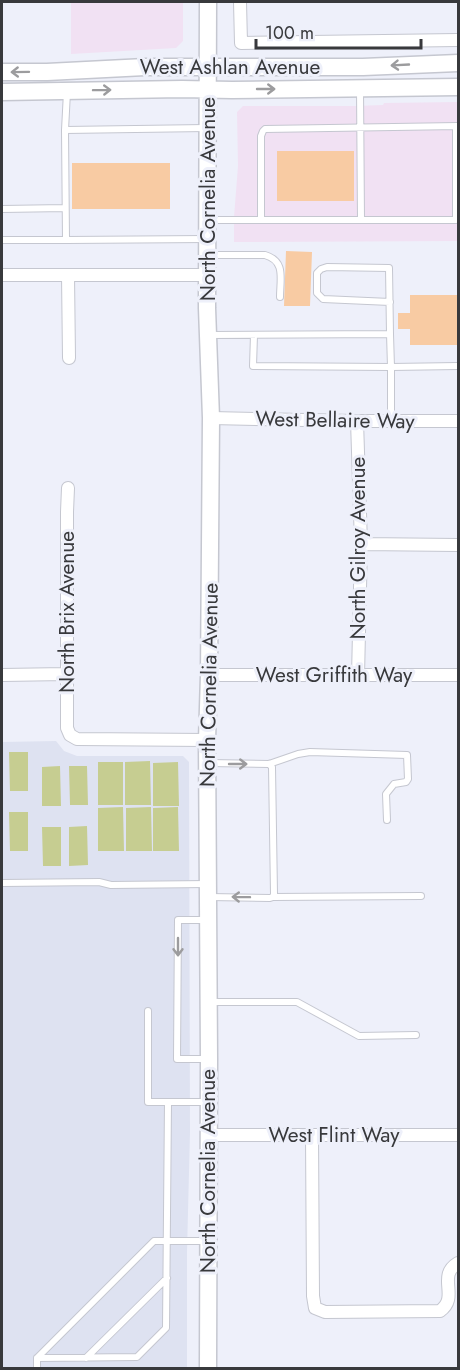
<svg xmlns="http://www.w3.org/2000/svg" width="460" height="1370" viewBox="0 0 460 1370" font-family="Jost,sans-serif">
<rect width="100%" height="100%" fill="#eef0fa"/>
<path fill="#f1e1f3" d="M71,2H183V41L176,48L71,54Z
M458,102V241L234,242V217L238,166L237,112L243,106H355L383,105L384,103Z"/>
<path fill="#dee2f1" d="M56,741L64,751L77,756H183L189,762L190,1132L187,1252V1368H2V742Z"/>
<path fill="#c6cd91" d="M9,752H28V791H10Z
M150,761L151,805H125V762Z
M98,762H123V805H98Z
M178,762L179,806H153V763Z
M60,766L61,806H42V767Z
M69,766H87L88,805H70Z
M123,807L124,851H98V808Z
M151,807L152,851H126V808Z
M178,807L179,851H153V808Z
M9,812H28V851H10Z
M87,826L88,865L69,866V827Z
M42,827H61V866H43Z"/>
<path fill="#f8cba3" d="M277,151H354V201H277Z
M72,163H170V209H72Z
M286,251L312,252L310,306H284Z
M410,295H459V345H410V329H398V313H410Z"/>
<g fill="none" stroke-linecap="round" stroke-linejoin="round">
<g stroke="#c5c7d0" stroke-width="8">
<path id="lane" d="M360,89L361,220
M67,92L65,130L206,128
M65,130L66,240L207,239
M2,209L65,208
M261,219V136L263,131L265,129L458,126
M207,220H456V126
M2,240H66
M208,255H265C286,261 280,279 280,297
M390,302L323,299L317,293V273L321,269L327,267L389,268L390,334
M209,335L390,334L391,367L253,366L254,335
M391,421V367L458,366
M208,763L269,764L298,754L310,752L407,755L408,779L406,782L394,784L386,794L387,820
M269,764L272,767L274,894L273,897
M2,883L99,882L111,885L208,884
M209,897L270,898L273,897L421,896
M209,1002H297L359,1036L416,1035
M148,1011V1102H168
M208,1059H177L178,920H208
M37,1358L137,1357L166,1328L168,1102H209
M86,1358L167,1278
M37,1368V1358L154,1241H208"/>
</g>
<g stroke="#c5c7d0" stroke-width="14">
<path id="street" d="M240,2L241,43L458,40
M2,275H208
M68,275L69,358
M211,418L357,421H458
M357,421L361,544L358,676
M68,488L67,512V728L70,735L77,739L207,740
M361,544L458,545
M2,675L66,674
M209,675H458
M209,1135H458
M312,1135L313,1296L315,1308L325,1312L440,1311C460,1297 436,1276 458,1263"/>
</g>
<g stroke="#c5c7d0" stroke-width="19">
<path id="secondary" d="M2,72H47L145,67H363L458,63
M2,92L182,89L232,90L458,87
M208,1368L209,1059L207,740L209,675L211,418L207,308L208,2"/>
</g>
<use href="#lane" stroke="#fff" stroke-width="6"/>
<use href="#street" stroke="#fff" stroke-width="12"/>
<use href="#secondary" stroke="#fff" stroke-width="16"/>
</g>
<defs><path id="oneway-shaft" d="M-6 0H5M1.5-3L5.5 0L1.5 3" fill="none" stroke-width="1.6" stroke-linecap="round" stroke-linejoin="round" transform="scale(1.5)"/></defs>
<g stroke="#9c9c9e">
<use href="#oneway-shaft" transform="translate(400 65) rotate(177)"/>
<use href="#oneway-shaft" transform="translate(20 72) rotate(179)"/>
<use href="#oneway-shaft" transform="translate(266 89)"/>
<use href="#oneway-shaft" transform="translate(102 90) rotate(-1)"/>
<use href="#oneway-shaft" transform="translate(238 764)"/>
<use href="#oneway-shaft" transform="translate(241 897) rotate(-179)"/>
<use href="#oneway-shaft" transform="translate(178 947) rotate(90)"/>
</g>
<g text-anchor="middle" stroke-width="6" stroke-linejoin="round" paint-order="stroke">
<g font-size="21" fill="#38393c" stroke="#eef0fa">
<text x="230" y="74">West Ashlan Avenue</text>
<text transform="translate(208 199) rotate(-90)" y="7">North Cornelia Avenue</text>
<text transform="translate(335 420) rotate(1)" y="7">West Bellaire Way</text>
<text transform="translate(358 548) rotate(-90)" y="7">North Gilroy Avenue</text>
<text transform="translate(67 612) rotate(-90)" y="7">North Brix Avenue</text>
<text x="334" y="682">West Griffith Way</text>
<text transform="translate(209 685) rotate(-89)" y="7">North Cornelia Avenue</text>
<text x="334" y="1142">West Flint Way</text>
<text transform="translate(208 1171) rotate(-90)" y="7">North Cornelia Avenue</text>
</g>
</g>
<rect width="460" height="1370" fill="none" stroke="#38393c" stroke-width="6"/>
<path d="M256 39v9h165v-9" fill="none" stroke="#38393c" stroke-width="3"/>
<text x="265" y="39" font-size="18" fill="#38393c" stroke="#eef0fa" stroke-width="4.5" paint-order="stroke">100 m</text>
</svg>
